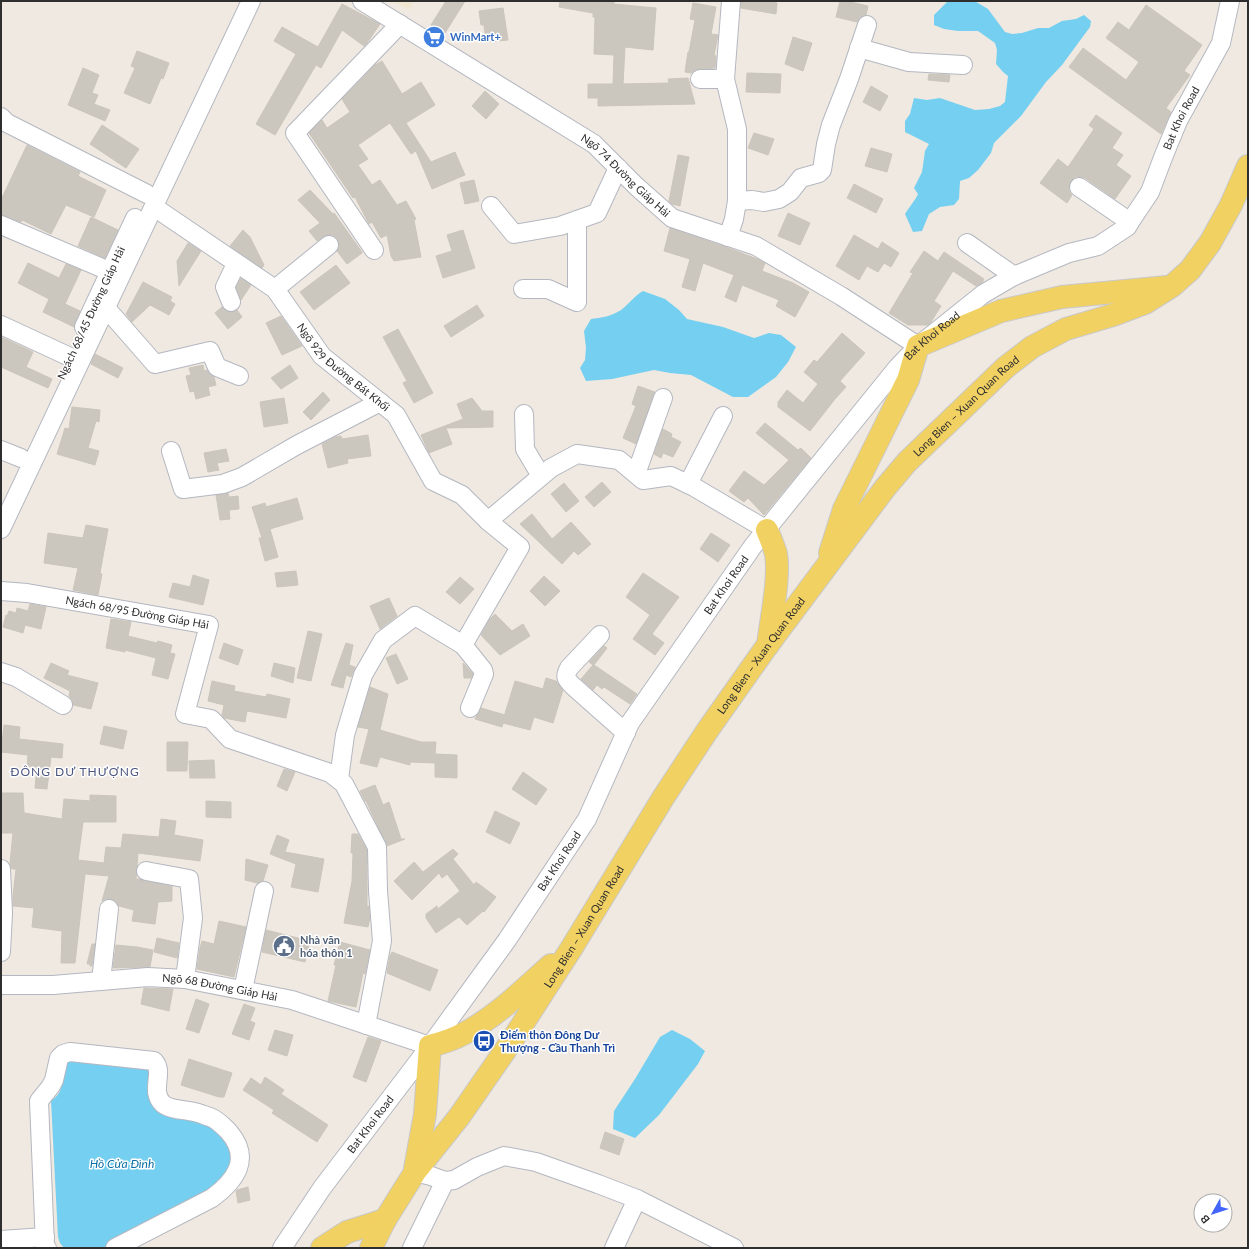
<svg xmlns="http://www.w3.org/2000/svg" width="1249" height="1249" viewBox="0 0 1249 1249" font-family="Lato,sans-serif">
<rect width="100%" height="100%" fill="#efe9e1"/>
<path fill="#f0e6d1" d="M394,1H414L409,10Z"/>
<path fill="#75cff0" d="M948,1H974L978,3L988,9L1005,32L1012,34L1022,33L1038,28H1049L1062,21L1076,19L1084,15L1091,21L1090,27L1062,65L1046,82L1021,116L994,143L991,153L978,170L969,178L960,181L959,199L954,205L940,207L929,214L922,231L913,232L905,214C909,207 915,201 918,194L914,188L922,172L925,151L929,144L905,132V121L910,114L914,98L927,100L940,98L975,110L989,109L1000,106L1005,102L1008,76L1003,72L996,64L997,50L995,43L978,31H958L944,29L934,25V15Z
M643,291L665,299L679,310L687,319L723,327L754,338L769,333L781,335L796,347L788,362L776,377L748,397H733L691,375L670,373L654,370L612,379L586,381L580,368L585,360L586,348L584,331L591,319C601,318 612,316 621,310C629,304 634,296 643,291Z
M672,1030L690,1039L705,1051L698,1064L659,1115L635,1138L613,1129L614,1111L635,1079L660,1037Z
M68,1061L150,1066V1089L227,1136L235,1159L217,1189L108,1246L100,1248H64L60,1243L58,1237L51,1101C67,1090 58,1082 63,1069C64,1066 66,1064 68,1061Z"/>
<path fill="#cbc7bf" stroke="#cbc5ba" d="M446,1H465L445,33L431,25Z
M560,1H614V4L656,8L653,50L625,47L623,84L669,83L668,79L688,78L695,104L598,106V98H588V84H613L614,55L594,54L595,17H593V13L559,7Z
M741,1H765L777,3L776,14L741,8Z
M840,1H846L868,6L866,15L860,17L857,22L836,17Z
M693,3L716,7L711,34L718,35L714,55L716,56L715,68L700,69L695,70L691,73L685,72L688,52H689L695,20L690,19Z
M342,4L380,24L367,43L364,46L342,30L321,68L316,65L275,135L256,124L296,54L274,41L282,27L318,47Z
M1146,5L1202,45L1184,71L1190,75L1166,108L1171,112L1161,134L1069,67L1083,48L1126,80L1139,62L1106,38L1118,22L1129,30Z
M503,8L508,40L486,42L484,25H481L479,11Z
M793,37L812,43L803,71L785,64Z
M137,51L169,63L163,79L161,78L150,104L124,93L135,68L131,66Z
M382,61L402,94L421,82L435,105L406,123L431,162L455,152L465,175L432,189L416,151L411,154L390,123L358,145L368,159L358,165L372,185L380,180L397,205L406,201L416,219L414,220L421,257L394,261L391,256L387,235L381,238L372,222L369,224L355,197L353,198L309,133L322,120L327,128L350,112L342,99L375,65Z
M83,68L99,75L92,93L98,95L94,104L110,110L105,121L68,105Z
M747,73L781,74L780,93L746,92Z
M929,74L950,75L949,82L928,80Z
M871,86L888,96L880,111L863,102Z
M485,91L499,104L486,119L472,106Z
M1096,115L1122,133L1112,148L1123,155L1116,165L1131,176L1115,199L1085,178L1079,177H1075L1071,181L1069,186V191L1072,195L1067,203L1040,183L1058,159L1068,167L1094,129L1089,125Z
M102,125L139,149L126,168L90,144Z
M754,133L774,139L768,155L748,148Z
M27,145L80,172L78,176L106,190L94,217L66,205L51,234L22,220L21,222L1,215V200Z
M871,148L892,154L887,172L865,166Z
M678,155L689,157L680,206L672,204L669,201Z
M474,180L479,201L465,204L460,183Z
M854,184L883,199L876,213L847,198Z
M310,190L333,214L334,213L362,252V253L347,264L337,251L339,248V244L337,238L333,235H328L323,237L317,241L309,231L320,223L298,200Z
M788,213L810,223L800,245L778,236Z
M91,217L118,230L105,258L78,246Z
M670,228L731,249L760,260L765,263L762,271L793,283L809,292L795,317L776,306L779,300L742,285L736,302L725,297L734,275L703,263L695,291L682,287L690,259L664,251Z
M243,230L250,237L264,265L262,268L230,246Z
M463,230L475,268L443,278L436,256L452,251L447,235Z
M854,235L878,249L882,242L899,253L891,267L884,263L878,272L867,266L859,280L836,266Z
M188,243L201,251L179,286L177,261Z
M924,251L938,261L944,252L984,279L982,283L976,286L953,271L934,301L941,306L931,322L928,325H908L889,313L913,273L910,272Z
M28,263L59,278L66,264L81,270L65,304L80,311L74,327L43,312L49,299L18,283Z
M336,265L350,283L314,310L300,292Z
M241,278L251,285L241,300L236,287Z
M143,282L172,297L170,301L175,304L169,315L150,305L132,322L126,314Z
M477,305L484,316L451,337L444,326Z
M222,307L225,310L229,312L237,310L242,317L228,329L215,313Z
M281,316L302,346L282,355L266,323Z
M398,329L433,393L414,403L403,383L407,381L383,337Z
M842,333L865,353L840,381L846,387L835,399L810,431L778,407V402L787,390L803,403L818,384L804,372L814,360L817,362Z
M1,337L33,352L26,367L52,379L48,388L1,367Z
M95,354L123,368L118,378L91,364Z
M203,365L204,371L207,370L214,377L216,385L208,387L210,395L196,399L194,391L190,392L186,376L191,375L189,368Z
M290,365L298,378L281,389L271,378Z
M638,386L655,392L636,444L623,438L636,406L632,404Z
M323,392L330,400L311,420L303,412Z
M284,398L288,423L264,427L260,402Z
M472,398L482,411H493V427L446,428L452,444L429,453L421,435L463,419L457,404Z
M72,407L100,410L99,422L96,421L88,448L99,451L95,465L57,454L65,428L69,429Z
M765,423L798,450L801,448L811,458L764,515L748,498L744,502L729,491L744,471L764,485L789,460L756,433Z
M663,429L672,434L671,437L681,442L673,457L663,453L661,458L654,454Z
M368,435L371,456L347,459L348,463L328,468L322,444L335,437L341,436L342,439Z
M226,449L229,461L217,463L219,470L208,472L204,453Z
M602,482L611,492L594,507L585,497Z
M564,483L579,501L566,512L551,494Z
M228,493L229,497L238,496L239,509L229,510L230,519L220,520L216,495Z
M297,498L303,519L270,529L278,557L265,561L259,538H262L252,507L265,503L266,507Z
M532,514L552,539L571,522L591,544L578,555L574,551L562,564L520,524Z
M86,525L108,529L100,573L102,574L98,595L73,590L78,568L44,563L48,533L83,538Z
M711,533L730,545L718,562L700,549Z
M296,571L298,585L277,587L275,573Z
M643,573L679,597L652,634L664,643L655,655L633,639L650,615L626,597Z
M193,575L209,580L203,605L169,597L173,583L190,587Z
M544,576L560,591L545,606L530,591Z
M460,577L474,589L460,604L446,592Z
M389,598L397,616L380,629L370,606Z
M30,604L46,607L41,629L25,625L23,633L3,627L6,615L7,616L9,611L16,613L17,608L28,611Z
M495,614L512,631L523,624L530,636L500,655L481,635L490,619Z
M111,619L131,622L128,636L157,643L158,641L172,645L170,653L175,654L168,679L152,675L156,658L125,650V652L106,648Z
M308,631L322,634L311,681L297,678Z
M224,643L243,650L238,665L219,658Z
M346,643L353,645L349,665L355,667L351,677L346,675L343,688L331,685Z
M604,646L607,648L594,665L637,694L630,704L604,687L602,689L597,685L593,690L581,679L593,665L589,662Z
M396,654L408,679L397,684L386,658Z
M51,663L69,671L67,675L98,683L91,709L73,705L72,700L69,696L70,691L44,678Z
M274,663L295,668L293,683L271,676Z
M463,663L473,674L471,678H464Z
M546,678L556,681L563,690L553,723L534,717L530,730L503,723L502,727L475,719L481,708L505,715L503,720L515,681L543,689Z
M212,681L235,686L234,691L266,697L267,694L290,699L286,718L247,711L245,722L224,718L222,715L224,705L208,701Z
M370,687L388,694L380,730L421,742H436L435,754L457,755V778L435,777V763L410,762V765L380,757L377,767L360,763L369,729L358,727Z
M4,725L20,727L19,739L63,744L62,758L51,757L47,789L35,788L37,767L27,766L28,755L1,752Z
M104,726L127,731L123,749L100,744Z
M167,742H188L187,771H167Z
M214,760L215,778H190L189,761Z
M284,769L295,772L287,791L277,786Z
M523,772L547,789L536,805L512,789Z
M375,785L383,805L389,802L401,839H405L387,846L366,801H365L360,791Z
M1,793H23L24,813L62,819L64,799L90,801V795L116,796V822H83L78,860L104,863L106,847L121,848L123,834L159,837L161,819L176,821L174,835L203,840L200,861L138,853L136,879H139L144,881L172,886V901L158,902L155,924L132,921L134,910L119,906L116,901L111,899H105L102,901L109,876L85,874L75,963H61L62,931L32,927L34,908L13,906V896L16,869H12L10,863L13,833H1Z
M206,801L231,802V818L206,817Z
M495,811L520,823L510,844L486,832Z
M352,834H358L367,850V907L369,906L370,917L368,927L344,923L352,881L353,853H351Z
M277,835L289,840L285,852L324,859L318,892L291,887L296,864L270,854Z
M453,849L458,854L453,859L474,885L476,882L496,897L484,912L483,911L467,925L459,917L436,933L426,918V914L437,906L438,909L460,891L447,874L442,878L439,873L412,900L394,881L414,862L423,872Z
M246,859L268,865L263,881L257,883L245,880Z
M219,921L246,927L234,977L197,969L200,948L202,941L214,944Z
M266,930L310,941L305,962L262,952Z
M157,938L179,943L177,958L154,952Z
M340,942L370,950L365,974L363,973L356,1007L328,1001L336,965H334Z
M92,944H95L92,966H90V964H87Z
M116,945L137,947L153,950L150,967L113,968Z
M392,952L438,970L430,991L387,973L390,956Z
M144,988L173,989L169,1011L141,1004Z
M196,999L209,1004L199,1033L186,1029Z
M244,1004L255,1008L250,1021L255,1023L249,1040L232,1034Z
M275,1030L293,1035L287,1056L268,1050Z
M368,1037L381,1041L366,1082L353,1077Z
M189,1059L232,1073L224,1097H219L181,1085Z
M265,1077L284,1090L281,1094L328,1125L317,1142L272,1113L274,1110L243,1090L251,1078L261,1085Z
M605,1132L624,1139L619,1155L600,1148Z
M248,1187L250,1200L238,1203L236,1191L237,1190Z"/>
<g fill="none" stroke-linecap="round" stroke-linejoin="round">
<g stroke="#b4b7c1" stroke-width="20">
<g id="minor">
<path id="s1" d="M362,1L594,144L636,186L672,218L756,246L841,296L918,346"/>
<path d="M859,48L909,62L963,65"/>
<path d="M700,79H725"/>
<path d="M1,117L7,123L147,194"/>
<path d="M1079,187L1130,222"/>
<path d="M737,201L752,200L764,202L779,199L790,192L801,178L819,173L822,170L826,144L831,125L849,79L867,25"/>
<path d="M491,206L514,234L560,226L597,213L618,168"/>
<path id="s2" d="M154,207L275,289L322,356L396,415L433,481L462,495L488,521L551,468L577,454L619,460L643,480L671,476L694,487L767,530"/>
<path d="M1,225L109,271"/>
<path d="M728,237L734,219L737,201V129L725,79L731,1"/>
<path d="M967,243L1014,276"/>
<path d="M374,250L295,133L400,24"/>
<path d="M275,289L329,245"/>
<path d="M523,289H548L577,302V220"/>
<path d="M231,302L225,287L236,264"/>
<path d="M106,308L155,364L210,351L217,367L239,376"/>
<path d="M1,325L70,357"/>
<path d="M84,327L135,218"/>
<path d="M524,414L525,449L541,476"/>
<path d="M1,450L21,458"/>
<path d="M171,451L183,489L223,484L242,477L297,445L380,402"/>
<path d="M636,474L663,398"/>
<path d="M688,484L723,416"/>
<path d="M1,529L251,1"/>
<path id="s3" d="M1,591L27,593L209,625L185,714L211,719L230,739L330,773L344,784L377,847L378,891L382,941L366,1025"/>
<path d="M600,635L569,668C564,677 566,679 573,686L626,733"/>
<path d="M463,645L520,547L488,521"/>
<path d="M1,672L16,677L63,705"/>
<path d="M339,779L345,735L363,675L383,640L415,616L463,645L483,670L484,674L470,708"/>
<path d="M1,869L3,913L1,952"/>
<path d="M146,871L189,879L193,918L185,979"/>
<path d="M101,981L109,909"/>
<path id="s4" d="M1,985H53L148,977L185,979L292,1000L430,1046"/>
<path d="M243,990L264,891"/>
<path d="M415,1172L431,1176L445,1181L454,1180L477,1167L504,1156L536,1162L598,1184L637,1199L734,1248"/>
<path d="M1,1240L45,1237"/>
<path d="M47,1248L45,1246L39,1101L51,1086L54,1080L59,1058L63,1054L70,1052L154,1061C165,1073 149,1090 163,1104C170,1110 189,1110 198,1113C202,1114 206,1116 210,1117C218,1120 224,1127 229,1132C252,1159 235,1181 212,1198L115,1248"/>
<path id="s5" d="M282,1248L322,1188L430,1046L507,940L587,819L630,723L753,546L897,368L918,346L983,294L1014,276L1069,253L1098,246L1127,227L1130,222L1150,192L1164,155L1178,121L1221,43L1230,1"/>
<path d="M412,1248L445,1181"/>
<path d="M614,1248L637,1199"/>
</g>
</g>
<g stroke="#c9c9c9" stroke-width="24">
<g id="major">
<path d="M767,530C770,538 774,546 776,554C780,578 771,619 768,645"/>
<path d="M830,553L844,509L908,380L918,346L1001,311L1062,297L1167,287"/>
<path d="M415,1169L425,1114L430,1046C442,1043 454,1039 465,1033C497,1016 524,989 551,965"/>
<path d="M322,1248L347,1232L385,1220"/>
<path id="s6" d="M371,1248L385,1220L415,1172L459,1117L511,1042L571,949L663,798L707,731L767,646L885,488L907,462L1006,367L1032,347L1066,329L1113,315L1145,303L1172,286L1190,270L1210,243L1231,205L1248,166"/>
</g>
</g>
<use href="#minor" stroke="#fff" stroke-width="18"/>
<use href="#major" stroke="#f2d163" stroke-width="22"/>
</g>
<defs>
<g id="supermarket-disc" transform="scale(1.15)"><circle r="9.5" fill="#3f7fe0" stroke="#fff"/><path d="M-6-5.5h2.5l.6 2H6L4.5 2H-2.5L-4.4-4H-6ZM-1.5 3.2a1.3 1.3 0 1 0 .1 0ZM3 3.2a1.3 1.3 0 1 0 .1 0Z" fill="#fff"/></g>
<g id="civic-disc" transform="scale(1.15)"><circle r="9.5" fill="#5c6f8a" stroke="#fff"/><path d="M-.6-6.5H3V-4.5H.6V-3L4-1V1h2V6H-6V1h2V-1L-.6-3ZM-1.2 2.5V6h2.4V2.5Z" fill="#fff"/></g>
<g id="bus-disc" transform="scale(1.15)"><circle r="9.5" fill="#1a4fb4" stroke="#fff"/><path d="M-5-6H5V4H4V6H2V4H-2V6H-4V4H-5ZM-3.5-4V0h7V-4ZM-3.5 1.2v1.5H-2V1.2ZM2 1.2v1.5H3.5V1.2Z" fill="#fff"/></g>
</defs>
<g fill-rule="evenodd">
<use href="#supermarket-disc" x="434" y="37"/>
<use href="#civic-disc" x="284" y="946"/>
<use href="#bus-disc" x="484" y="1041"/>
</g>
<g text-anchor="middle" stroke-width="3" stroke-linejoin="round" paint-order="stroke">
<g font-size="11" font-weight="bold" fill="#366cbe" stroke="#fff" text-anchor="start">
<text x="450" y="41">WinMart+</text>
</g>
<g font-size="11" fill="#2e2e2e" stroke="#fff">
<text dy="4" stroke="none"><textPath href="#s5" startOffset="1472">Bat Khoi Road</textPath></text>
<text dy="4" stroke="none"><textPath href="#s1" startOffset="317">Ngõ 74 Đường Giáp Hải</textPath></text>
<text transform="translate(91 313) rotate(-65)" y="4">Ngách 68/45 Đường Giáp Hải</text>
<text dy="4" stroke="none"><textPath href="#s5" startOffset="1124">Bat Khoi Road</textPath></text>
<text dy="4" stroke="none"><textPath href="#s2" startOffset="251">Ngõ 929 Đường Bát Khối</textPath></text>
<text dy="4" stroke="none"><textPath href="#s6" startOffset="1034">Long Bien – Xuan Quan Road</textPath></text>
<text dy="4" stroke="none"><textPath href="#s5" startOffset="800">Bat Khoi Road</textPath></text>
<text dy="4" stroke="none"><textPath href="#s3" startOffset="138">Ngách 68/95 Đường Giáp Hải</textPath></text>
<text dy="4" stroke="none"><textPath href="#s6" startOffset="710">Long Bien – Xuan Quan Road</textPath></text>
<text dy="4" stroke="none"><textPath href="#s5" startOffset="476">Bat Khoi Road</textPath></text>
<text dy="4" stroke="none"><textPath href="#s6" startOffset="386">Long Bien – Xuan Quan Road</textPath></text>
<text dy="4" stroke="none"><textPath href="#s4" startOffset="220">Ngõ 68 Đường Giáp Hải</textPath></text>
<text dy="4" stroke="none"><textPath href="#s5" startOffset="152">Bat Khoi Road</textPath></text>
</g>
<g font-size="11" font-weight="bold" fill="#4e5e75" stroke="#fff" text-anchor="start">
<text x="300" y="944">Nhà văn<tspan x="300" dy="13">hóa thôn 1</tspan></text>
</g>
<g font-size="11" font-weight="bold" fill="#164399" stroke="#fff" text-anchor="start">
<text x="500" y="1039">Điếm thôn Đông Dư<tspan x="500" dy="13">Thượng - Cầu Thanh Trì</tspan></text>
</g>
<g font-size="12" letter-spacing="1" fill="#4d5680" stroke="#fff">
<text x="75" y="776">ĐÔNG DƯ THƯỢNG</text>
</g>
<g font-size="12" font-style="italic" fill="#0d6fa3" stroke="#fff">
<text x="122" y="1168">Hồ Cửa Đình</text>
</g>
</g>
<rect width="1249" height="1249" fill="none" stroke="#2e2e2e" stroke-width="4"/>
<g transform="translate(1213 1213) rotate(231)"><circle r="19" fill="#ffffff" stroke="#ababab"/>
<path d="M0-3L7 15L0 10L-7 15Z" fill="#4264fb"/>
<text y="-6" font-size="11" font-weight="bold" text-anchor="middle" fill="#2e2e2e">B</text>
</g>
</svg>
